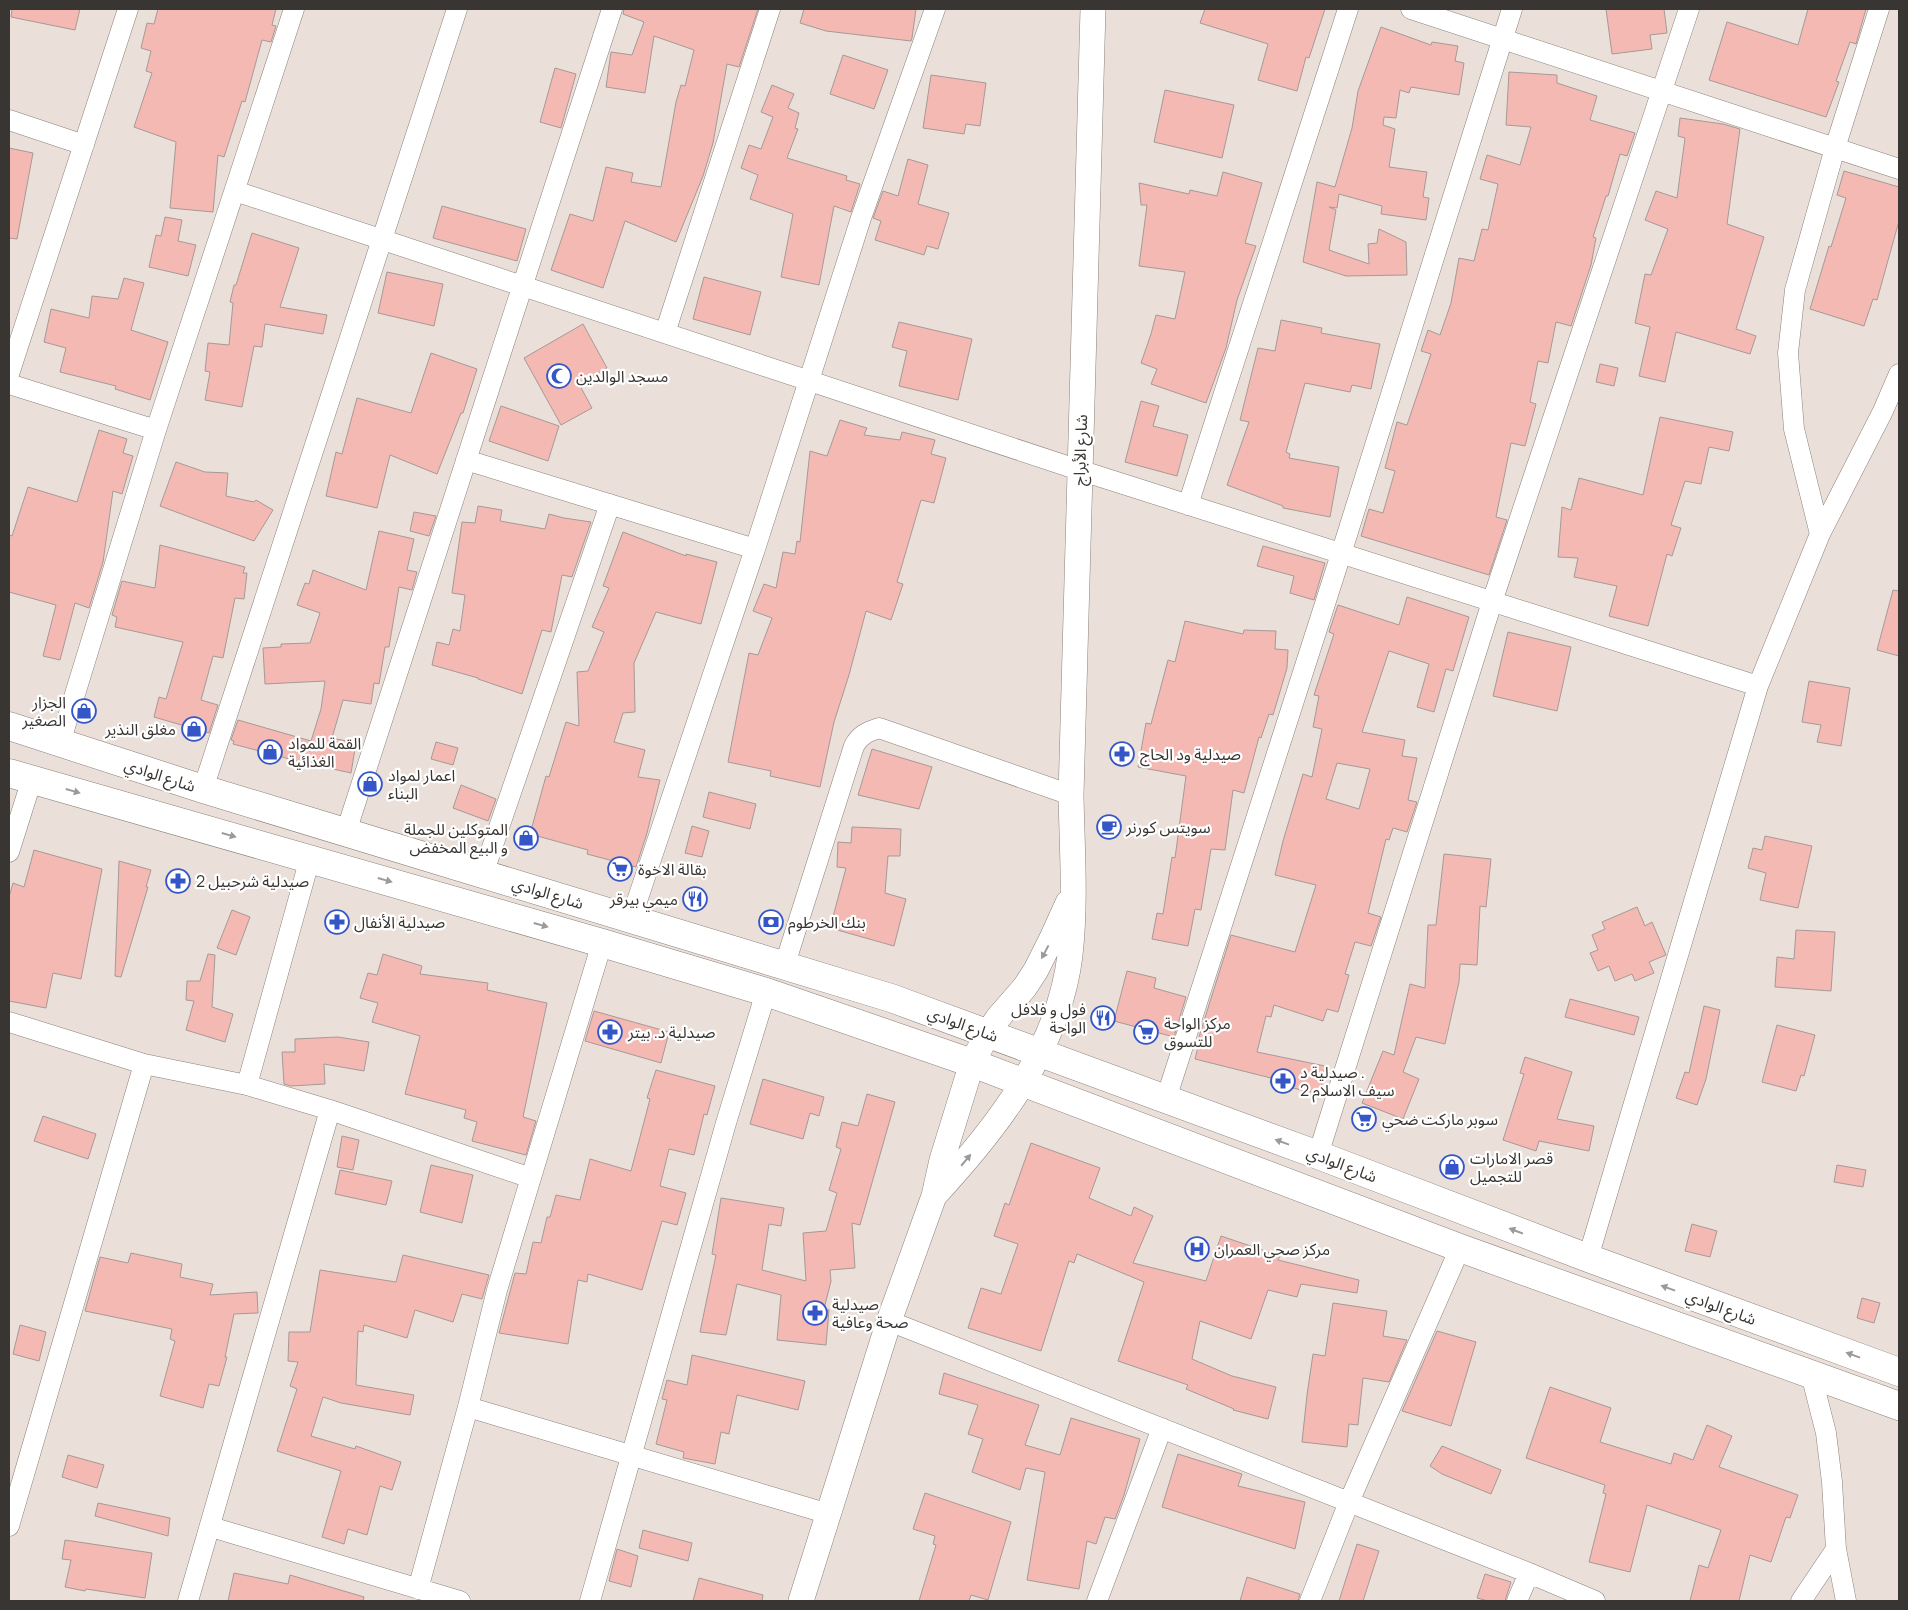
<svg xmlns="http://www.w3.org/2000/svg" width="1908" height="1610" viewBox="0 0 1908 1610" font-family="Manrope,'Noto Sans Arabic',sans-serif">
<rect width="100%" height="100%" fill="#ebe0d9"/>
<path fill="#f4b9b3" stroke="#a69997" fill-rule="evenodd" d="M12,9H80L75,30L11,17Z
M158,9H276L272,25L276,26L271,42L262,40L245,102L242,101L224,157L218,155L213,212L170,208L176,142L134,127L152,73L146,71L151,51L141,48L147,23L154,24Z
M624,9H758L739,67L727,64L713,143L703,176L676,242L625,221L603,288L551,270L570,214L593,221L606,167L633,173L631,182L661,187L676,102L681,85L685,86L694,50L654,36L645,93L606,87L611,52L632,55L644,22L623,14Z
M804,9H916L912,38L911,41L826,31L800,23Z
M1205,9H1325L1309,58L1306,57L1297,91L1258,80L1268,44L1200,23Z
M1606,9H1664L1667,33L1650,35L1652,49L1612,54Z
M1808,9H1866L1856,44L1850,42L1836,81L1839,82L1826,117L1709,80L1727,22L1798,45Z
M1381,27L1431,45L1432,42L1458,46L1455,61L1464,63L1459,95L1411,87L1409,93L1400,90L1396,118L1384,117L1383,125L1395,129L1389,167L1427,172L1423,197L1429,198L1426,220L1381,214L1382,206L1339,194L1337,208L1329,207L1336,210L1329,250L1369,264L1368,244L1377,243L1379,229L1406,242L1407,275L1346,276L1303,262L1317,182L1335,187L1352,128L1358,91Z
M843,55L888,70L874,109L830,94Z
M555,68L576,74L561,128L540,122Z
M1509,72L1557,75V83L1597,96L1590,120L1635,133L1627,156L1620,154L1608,196H1606L1593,237L1596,238L1591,265L1571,326L1556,322L1548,363L1538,361L1530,402L1536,404L1525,446L1511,443L1496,517L1507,520L1489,575L1361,536L1369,509L1383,513L1395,471L1385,468L1397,422L1407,425L1431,354L1421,351L1428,330L1440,335L1451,303L1459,258L1474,261L1482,229L1488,230L1498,184L1480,179L1487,155L1520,165L1531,127L1506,125Z
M931,75L986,83L980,126L966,124L964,134L923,128Z
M772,85L794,94L788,108L799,113L795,128L798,129L787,158L847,176L846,180L860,184L851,212L834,206L819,285L781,277L793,214L750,199L758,175L741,168L749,145L761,149L773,117L761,112Z
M1165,90L1234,105L1222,158L1154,142Z
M1680,118L1723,124L1740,129L1727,224L1764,237L1736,329L1756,336L1750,354L1676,332L1665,382L1639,376L1650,327L1635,323L1645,274L1651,275L1668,229L1645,220L1656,191L1677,198L1685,138L1678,136Z
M9,148L33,153L17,239L9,238Z
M908,159L928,165L918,204L949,213L938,249L927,246L924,255L875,240L881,221L873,218L883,191L898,196Z
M1844,171L1899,187V221L1877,300L1873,299L1864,326L1810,309L1829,246L1831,247L1846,198L1837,195Z
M1223,172L1262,183L1245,243L1256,246L1237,300L1226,348L1206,403L1151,384L1157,369L1141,363L1151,334L1156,315L1175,319L1185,272L1139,266L1147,205H1141L1139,183L1189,194L1190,190L1217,196Z
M442,206L526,229L517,261L433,238Z
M165,217L182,220L178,241L196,245L188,276L149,267L156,235L161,236Z
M252,233L299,248L280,307L327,315L323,334L265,324L262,347L254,346L242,407L205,400L210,372L205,371L208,343L229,345L233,303L230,302L234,285H236Z
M387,272L443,284L434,326L378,313Z
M704,277L761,292L750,335L693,319Z
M124,278L144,283L131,330L168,342L150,400L115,389L116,386L60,372L66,348L44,342L51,309L89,318L92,296L118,299Z
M1281,320L1322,328L1321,333L1380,344L1371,389L1352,385L1350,392L1305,383L1286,452L1290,454L1289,458L1339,467L1330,517L1283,508V506L1227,485L1249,422L1240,420L1258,348L1275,351Z
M899,322L972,339L958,400L899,386L907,351L892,347Z
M583,324L607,368L579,384L592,408L561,425L524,358Z
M431,353L477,369L463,413H461L437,474L390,455L377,508L326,496L336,452L342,454L357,398L411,413Z
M1600,364L1618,368L1614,386L1596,382Z
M1141,401L1159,406L1153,426L1188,435L1177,476L1125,462Z
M501,406L559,426L548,461L489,441Z
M1660,417L1733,432L1729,451L1709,447L1701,484L1685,481L1671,525L1681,528L1672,556L1667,554L1648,626L1609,616L1617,586L1574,577L1578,558L1558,557L1562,507L1571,510L1579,478L1643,495Z
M840,420L867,428L864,435L900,440L902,432L935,440L931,454L946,458L934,503L921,500L897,582L903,584L891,620L866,611L849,675L834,722L820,787L770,776L771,771L728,762L749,653L758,655L772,618L753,611L764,584L776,588L783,552L795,554L797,541L800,542L810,451L827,456Z
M99,430L127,439L123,453L133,456L122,494L113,491L103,562L89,608L75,603L60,660L43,656L56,605L9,592V535L12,536L28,487L77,502Z
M176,462L205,472L228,473L226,496L254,502L256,500L273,510L254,541L160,506Z
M478,506L502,510L500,521L545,529L549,514L564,518L591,522L572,577L562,575L551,632L542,630L522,694L478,679V678L432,665L437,642L449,645L453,629L460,631L465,595L452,593L462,522L475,523Z
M414,512L436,516L429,536L410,531Z
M379,531L414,539L407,570L417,572L412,590L399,587L389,647H385L379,684L374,683L371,704L343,700L332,738L356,743L351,773L297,761L233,744L234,741L231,740L238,720L311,741L321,709L325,681L265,684L263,648L281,647V644L310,643L320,613L297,605L305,583L309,584L313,570L366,590Z
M623,532L686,556V554L717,562L701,624L656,612L634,663L635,712L623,713L614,742L645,750L638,777L660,780L647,833L636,867L587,854L588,850L530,834L546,776L549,777L566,722L579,726L577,672L588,671L604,632L592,627L609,588L603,586Z
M160,545L245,567L243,573H247L244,599L235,598L223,658L213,656L201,700L218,705L209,733L154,717L159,697L166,699L183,642L115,627L117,617L112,615L122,581L155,588Z
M1263,546L1325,563L1314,600L1290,593L1294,576L1257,566Z
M1893,590L1899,591V656L1877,650Z
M1407,597L1469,617L1453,671L1446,669L1434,712L1417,707L1429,664L1389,651L1362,732L1405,740L1402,756L1417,758L1408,800L1417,802L1407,832L1393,828L1389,840L1386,839L1368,913L1381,917L1371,946L1355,942L1345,974L1349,975L1338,1012L1327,1009L1323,1021L1274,1005L1271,1017L1266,1016L1257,1052L1325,1066L1320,1094L1270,1083L1271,1078L1195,1059L1199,1043H1197L1231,935L1295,952L1316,885L1275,875L1283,841L1303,774L1312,777L1322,729L1313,727L1319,696L1314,695L1334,634L1329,632L1338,605L1399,625ZM1337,763L1370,769L1359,809L1326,799Z
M1185,621L1243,634L1244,630L1276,631L1275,649L1288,650L1287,668L1273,715L1269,714L1261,738L1259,737L1244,793L1233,790L1225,850L1211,849L1201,910L1195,909L1188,946L1152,939L1157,913L1163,914L1172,857L1175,858L1186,776L1138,767L1146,723L1151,724L1168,660L1175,662Z
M1508,632L1571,647L1557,711L1493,696Z
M1809,681L1850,688L1841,746L1817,742L1821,725L1802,722Z
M436,742L458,748L453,765L431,759Z
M872,749L932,767L919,809L858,795Z
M461,785L496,799L488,821L453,808Z
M709,792L756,804L750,829L703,817Z
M692,826L709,831L702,857L685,853Z
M852,827L901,829L900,856H888L885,893L906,899L894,946L830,928L846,868L837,867L838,842L851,843Z
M1765,836L1812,846L1798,908L1760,900L1766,873L1748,868L1753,848L1762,850Z
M34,850L102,869L81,979L53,973L46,1008L9,1001V897L13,883L24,887Z
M1444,854L1491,859L1486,907L1480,906L1477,965L1460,964L1459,982L1445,1044L1416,1037L1403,1072L1419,1079L1403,1119L1362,1103L1383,1051L1394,1055L1410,984L1425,988L1428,925H1436Z
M119,861L151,870L146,887H148L121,977L115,976Z
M1637,907L1645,926L1652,922L1666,955L1649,962L1654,973L1635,981L1632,974L1615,981L1609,966L1598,971L1590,953L1598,950L1592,935L1605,929L1602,922Z
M232,910L250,917L236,955L217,948Z
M1796,930L1835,932L1831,991L1775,987L1777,957L1794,959Z
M208,954L215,955L212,1007L233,1014L225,1042L186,1030L194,1001L186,1000L187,981H200Z
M383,954L422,966L420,974L488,983L487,990L547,1003L523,1117L536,1121L526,1155L472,1141L477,1122L464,1118L466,1110L405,1094L420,1036L372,1022L378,1003L360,998L368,973L377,975Z
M1127,971L1156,978L1154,988L1186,997L1174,1037L1114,1021Z
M1570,999L1639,1017L1634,1035L1565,1017Z
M1704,1006L1720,1010L1706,1079L1697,1105L1676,1098L1685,1072L1689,1073Z
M594,1011L669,1032L661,1063L585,1041Z
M1777,1025L1815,1035L1804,1076L1801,1075L1796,1091L1762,1082Z
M338,1037L369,1042L364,1071L324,1064L325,1084L291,1086L284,1084L282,1052H295V1039Z
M1525,1057L1572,1072L1557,1119L1594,1126L1589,1151L1539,1141L1536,1151L1503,1140L1524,1074L1520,1073Z
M656,1070L715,1086L707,1115L704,1114L694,1155L669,1149L660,1186L686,1193L677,1225L662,1221L642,1290L588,1274L587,1282L578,1280L568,1344L499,1333L515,1273L526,1274L533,1242L541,1243L547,1217H550L556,1195L580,1200L590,1159L631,1171L650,1099L647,1098Z
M763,1079L824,1097L819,1116L810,1113L803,1139L750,1124Z
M867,1094L895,1102L860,1225L852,1223L855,1268L830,1270L831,1281L824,1309L829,1310L826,1345L777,1340L781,1295L737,1284L726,1335L700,1332L716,1255L712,1254L721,1198L784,1208L781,1226L769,1224L762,1270L806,1281L803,1233L826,1231L837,1193L829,1190L841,1149L836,1147L842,1122L858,1126Z
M43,1116L96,1134L88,1159L34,1141Z
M342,1136L359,1140L353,1170L337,1167Z
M1031,1143L1100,1168L1089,1198L1131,1216L1134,1207L1153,1216L1133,1263L1206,1281L1221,1236L1280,1256L1278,1260L1359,1280L1357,1293L1301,1284L1297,1297L1268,1290L1251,1339L1200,1321L1192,1359L1232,1376L1276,1387L1268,1419L1233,1410L1234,1409L1186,1389L1188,1385L1118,1361L1144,1282L1077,1254L1074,1263L1069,1261L1041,1351L968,1328L981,1288L1001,1294L1018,1244L994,1236L1005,1203L1009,1205Z
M431,1165L473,1175L462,1223L420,1212Z
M1837,1165L1866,1170L1863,1187L1834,1182Z
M340,1170L392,1181L386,1205L335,1194Z
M1692,1224L1717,1231L1710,1257L1685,1251Z
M131,1253L182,1264L180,1277L213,1284L210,1295L257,1292L258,1313L234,1314L225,1357H227L219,1386L209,1384L203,1408L160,1396L175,1341L170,1339L172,1329L85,1311L100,1257L128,1263Z
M403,1255L489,1275L482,1299L462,1294L453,1322L415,1310L407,1338L364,1325L363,1332L358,1331L356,1385L414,1395L410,1415L341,1403L323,1397L311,1436L355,1449L356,1446L401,1462L392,1490L380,1486L367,1535L348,1529L344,1544L322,1537L341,1471L277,1451L297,1389L290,1386L298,1362L288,1361L289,1332H310L320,1270L396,1282Z
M1862,1298L1880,1303L1874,1323L1857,1318Z
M1333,1303L1387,1311L1383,1336L1407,1340L1389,1382L1363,1378L1358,1425L1349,1424L1347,1447L1302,1442L1307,1395L1313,1354L1325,1356Z
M20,1325L46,1332L39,1361L13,1354Z
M1437,1331L1476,1342L1451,1426L1402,1411Z
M692,1355L805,1381L798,1410L737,1395L729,1434L721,1432L715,1464L683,1458L684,1452L656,1444L667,1400L662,1399L667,1380L687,1385Z
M944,1373L1039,1405L1025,1445L1060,1455L1071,1418L1140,1439L1124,1495L1115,1519L1105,1517L1096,1544L1087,1541L1079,1589L1027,1580L1045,1472L1026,1468L1020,1490L972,1472L983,1439L968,1434L978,1405L939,1394Z
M1550,1387L1611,1408L1600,1442L1671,1464L1674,1453L1693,1460L1707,1425L1732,1436L1719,1467L1798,1495L1790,1518L1786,1517L1771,1562L1750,1555L1739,1601H1690L1699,1565L1708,1568L1721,1530L1647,1505L1630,1572L1589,1562L1606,1494L1603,1493L1605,1485L1526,1458Z
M1442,1446L1501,1470L1491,1494L1442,1474L1430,1466Z
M1178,1454L1242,1474L1238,1486L1305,1502L1295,1549L1162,1507Z
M68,1455L104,1465L97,1488L62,1477Z
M925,1493L1011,1522L988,1600L971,1595L969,1601H919L936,1545L933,1544L935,1536L913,1529Z
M98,1503L170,1518L168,1536L95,1516Z
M643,1530L692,1543L688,1561L639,1548Z
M65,1540L152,1553L145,1598L86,1589L85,1591L65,1587L71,1560L62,1559Z
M1357,1544L1379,1551L1363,1601H1339Z
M617,1549L638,1556L631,1587L609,1581Z
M234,1573L288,1584L290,1575L364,1597L363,1601H228Z
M1485,1574L1511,1582L1505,1601H1488L1477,1598Z
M1247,1577L1300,1594L1298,1601H1240Z
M699,1578L763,1595L762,1601H693Z"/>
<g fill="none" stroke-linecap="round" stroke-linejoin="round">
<g stroke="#8b817b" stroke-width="21">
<path id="minor" d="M1411,9L1899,169
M9,120L84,145
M235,191L1079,470L1758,686
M665,333L770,9
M9,374L128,9
M9,384L156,430
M466,460L755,549
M1188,505L1348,9
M1820,534L1794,429L1788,353L1795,290L1835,148L1879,9
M60,743L156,430L294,9
M203,789L457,9
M346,832L612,9
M9,852L32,779
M483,874L610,504
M631,919L755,549L861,218L935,9
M785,964L854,746C860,735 867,732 879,728L1071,795
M9,1022L144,1064L247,1085L330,1110L531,1178
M247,1085L310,858
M1166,1099L1341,554L1512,9
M1318,1155L1492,602L1689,9
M1588,1258L1758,686L1820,534L1883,411L1899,374
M889,1321L1529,1573L1595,1601
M1811,1374L1826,1433L1832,1482L1836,1549L1846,1601
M468,1407L829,1514
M9,1526L144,1064
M211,1527L460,1601
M418,1589L468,1407L497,1290L602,943
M188,1601L330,1110
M590,1601L726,1123L766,992
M1097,1601L1162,1428
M1310,1601L1349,1502L1460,1248
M1517,1601L1529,1573
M1801,1601L1836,1549"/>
</g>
<g stroke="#8b817b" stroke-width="26">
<path id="tertiary" d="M934,1196C996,1129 1059,1049 1070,955C1076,902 1072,848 1071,795L1093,9
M801,1601L889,1321L934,1196L942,1160L972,1063L988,1033L998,1018L1025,987L1036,970L1053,936L1068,903"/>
</g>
<g stroke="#8b817b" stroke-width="29">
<path id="secondary" d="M9,726L203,789L891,998L1318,1155L1588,1258L1899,1372
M9,773L602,943L766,992L972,1063L1460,1248L1899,1406"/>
</g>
<use href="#minor" stroke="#fff" stroke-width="20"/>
<use href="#tertiary" stroke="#fff" stroke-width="25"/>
<use href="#secondary" stroke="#fff" stroke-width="28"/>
</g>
<defs><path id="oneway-solid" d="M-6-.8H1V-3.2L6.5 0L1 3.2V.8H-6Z" transform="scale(1.25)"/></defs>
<g fill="#9c9a98">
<use href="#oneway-solid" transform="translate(73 791) rotate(16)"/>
<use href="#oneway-solid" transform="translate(229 835) rotate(16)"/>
<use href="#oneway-solid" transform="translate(385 880) rotate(16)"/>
<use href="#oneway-solid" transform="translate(541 925) rotate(16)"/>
<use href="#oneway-solid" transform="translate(1045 952) rotate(118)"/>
<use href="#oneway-solid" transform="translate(1282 1142) rotate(-160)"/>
<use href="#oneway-solid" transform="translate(966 1160) rotate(-50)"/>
<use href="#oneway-solid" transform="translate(1516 1231) rotate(-159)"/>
<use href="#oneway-solid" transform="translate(1668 1288) rotate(-160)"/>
<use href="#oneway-solid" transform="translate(1853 1355) rotate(-160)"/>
</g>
<defs>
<g id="mosque-ring" transform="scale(1.25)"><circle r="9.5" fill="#fff" stroke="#3556c7" stroke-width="1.5"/><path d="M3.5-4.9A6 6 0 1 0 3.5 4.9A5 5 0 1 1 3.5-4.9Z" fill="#3556c7"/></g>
<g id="shop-ring" transform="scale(1.25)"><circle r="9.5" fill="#fff" stroke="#3556c7" stroke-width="1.5"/><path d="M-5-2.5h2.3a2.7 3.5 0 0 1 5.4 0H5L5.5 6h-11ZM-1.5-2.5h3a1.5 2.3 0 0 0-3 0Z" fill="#3556c7"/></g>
<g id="pharmacy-ring" transform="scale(1.25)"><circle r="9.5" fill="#fff" stroke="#3556c7" stroke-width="1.5"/><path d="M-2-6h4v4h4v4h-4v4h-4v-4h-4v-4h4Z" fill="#3556c7"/></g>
<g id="cafe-ring" transform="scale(1.25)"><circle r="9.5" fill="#fff" stroke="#3556c7" stroke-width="1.5"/><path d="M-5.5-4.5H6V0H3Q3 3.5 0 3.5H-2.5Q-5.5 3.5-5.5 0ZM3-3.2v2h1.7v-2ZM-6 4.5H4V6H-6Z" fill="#3556c7"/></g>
<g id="supermarket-ring" transform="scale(1.25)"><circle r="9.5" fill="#fff" stroke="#3556c7" stroke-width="1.5"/><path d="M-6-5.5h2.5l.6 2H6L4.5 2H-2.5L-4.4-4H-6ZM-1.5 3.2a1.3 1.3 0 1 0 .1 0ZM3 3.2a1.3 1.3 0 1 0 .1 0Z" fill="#3556c7"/></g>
<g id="restaurant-ring" transform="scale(1.25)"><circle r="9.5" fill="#fff" stroke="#3556c7" stroke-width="1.5"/><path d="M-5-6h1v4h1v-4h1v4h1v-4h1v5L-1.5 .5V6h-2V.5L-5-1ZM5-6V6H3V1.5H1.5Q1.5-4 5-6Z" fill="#3556c7"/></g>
<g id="bank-ring" transform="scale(1.25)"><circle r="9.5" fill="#fff" stroke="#3556c7" stroke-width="1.5"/><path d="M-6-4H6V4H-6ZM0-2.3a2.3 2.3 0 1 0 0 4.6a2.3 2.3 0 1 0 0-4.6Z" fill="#3556c7"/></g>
<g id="hospital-ring" transform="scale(1.25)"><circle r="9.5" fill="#fff" stroke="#3556c7" stroke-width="1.5"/><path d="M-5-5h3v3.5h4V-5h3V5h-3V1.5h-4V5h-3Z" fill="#3556c7"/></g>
</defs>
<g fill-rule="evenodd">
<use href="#mosque-ring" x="559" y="376"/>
<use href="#shop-ring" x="84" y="711"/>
<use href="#shop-ring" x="194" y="729"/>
<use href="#shop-ring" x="270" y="752"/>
<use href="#pharmacy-ring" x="1122" y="754"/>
<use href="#shop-ring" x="370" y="784"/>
<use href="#cafe-ring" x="1109" y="827"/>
<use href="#shop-ring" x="526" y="838"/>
<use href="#supermarket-ring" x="620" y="869"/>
<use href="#pharmacy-ring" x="178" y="881"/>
<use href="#restaurant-ring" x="695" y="899"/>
<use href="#pharmacy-ring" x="337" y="922"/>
<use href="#bank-ring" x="771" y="922"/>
<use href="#restaurant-ring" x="1103" y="1018"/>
<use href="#pharmacy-ring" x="610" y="1032"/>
<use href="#supermarket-ring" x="1146" y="1032"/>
<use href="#pharmacy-ring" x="1283" y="1081"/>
<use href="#supermarket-ring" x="1364" y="1119"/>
<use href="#shop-ring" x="1452" y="1167"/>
<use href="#hospital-ring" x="1197" y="1249"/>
<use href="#pharmacy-ring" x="815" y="1313"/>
</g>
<g text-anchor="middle" stroke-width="4.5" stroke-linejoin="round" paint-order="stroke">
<g font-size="16" fill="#393532" stroke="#fff" text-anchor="start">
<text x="576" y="382">مسجد الوالدين</text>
<text x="66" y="708" text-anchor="end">الجزار<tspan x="66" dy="18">الصغير</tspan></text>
<text x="176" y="735" text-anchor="end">مغلق النذير</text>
<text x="288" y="749">القمة للمواد<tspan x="288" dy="18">الغذائية</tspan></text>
<text x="1140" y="760">صيدلية ود الحاج</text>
<text x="388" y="781">اعمار لمواد<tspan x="388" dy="18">البناء</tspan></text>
<text x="1126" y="833">سويتس كورنر</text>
<text x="508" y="835" text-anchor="end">المتوكلين للجملة<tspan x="508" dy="18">و البيع المخفض</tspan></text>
<text x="638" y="875">بقالة الاخوة</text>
<text x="196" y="887">صيدلية شرحبيل 2</text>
<text x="678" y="905" text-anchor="end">ميمي بيرقر</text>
<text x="354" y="928">صيدلية الأنفال</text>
<text x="788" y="928">بنك الخرطوم</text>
<text x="1086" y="1015" text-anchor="end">فول و فلافل<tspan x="1086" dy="18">الواحة</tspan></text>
<text x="1164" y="1029">مركز الواحة<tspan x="1164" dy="18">للتسوق</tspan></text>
<text x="628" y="1038">صيدلية د. بيتر</text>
<text x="1300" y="1078">صيدلية د .<tspan x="1300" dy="18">سيف الاسلام 2</tspan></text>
<text x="1382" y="1125">سوبر ماركت ضحي</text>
<text x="1470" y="1164">قصر الامارات<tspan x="1470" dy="18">للتجميل</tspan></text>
<text x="1214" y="1255">مركز صحي العمران</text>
<text x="832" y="1310">صيدلية<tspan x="832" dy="18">صحة وعافية</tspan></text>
</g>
<g font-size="16" fill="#393532" stroke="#fff">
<text transform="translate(1080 450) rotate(-88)" y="6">شارع الأبراج</text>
<text transform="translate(160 775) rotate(18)" y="6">شارع الوادي</text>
<text transform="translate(548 893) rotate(17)" y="6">شارع الوادي</text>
<text transform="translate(963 1024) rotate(20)" y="6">شارع الوادي</text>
<text transform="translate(1342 1164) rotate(21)" y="6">شارع الوادي</text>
<text transform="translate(1721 1307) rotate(20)" y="6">شارع الوادي</text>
</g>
</g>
<rect width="1908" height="1610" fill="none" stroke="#393532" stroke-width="20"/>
</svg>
